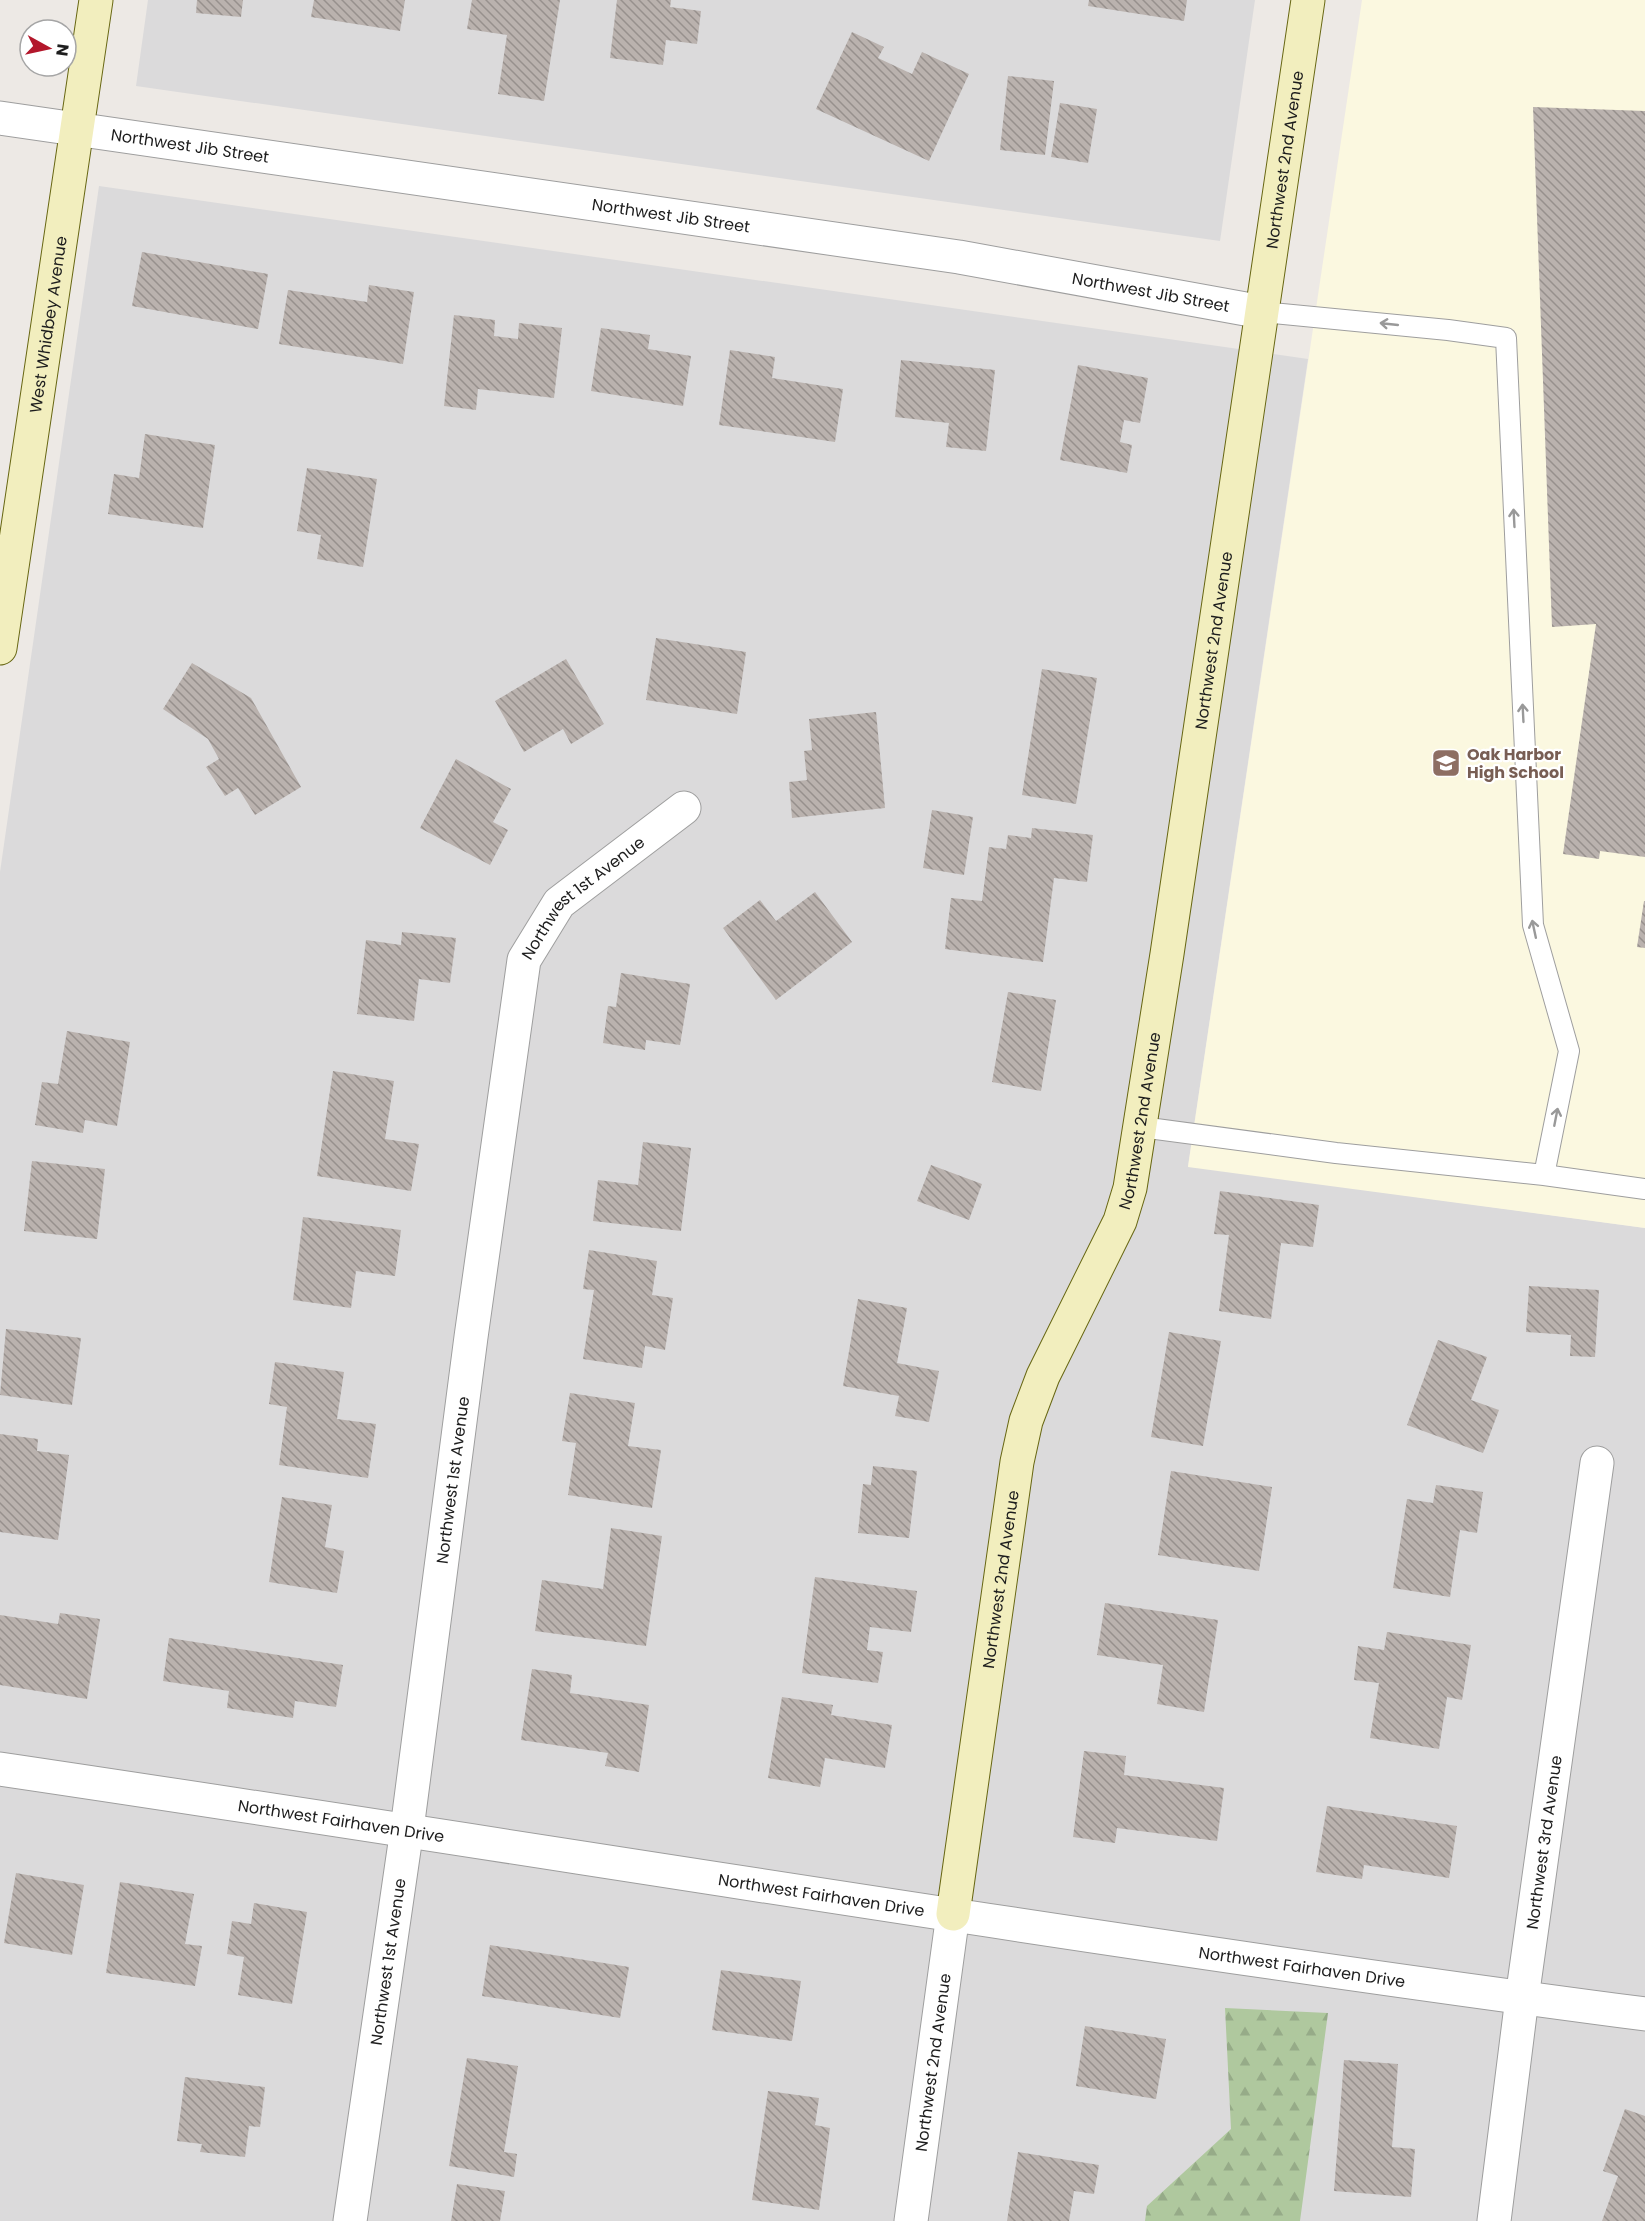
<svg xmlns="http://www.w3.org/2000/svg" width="1645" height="2221" viewBox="0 0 1645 2221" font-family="Poppins,sans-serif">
<defs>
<pattern id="forest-firs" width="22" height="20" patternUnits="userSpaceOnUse" patternTransform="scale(1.5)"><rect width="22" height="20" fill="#afc89e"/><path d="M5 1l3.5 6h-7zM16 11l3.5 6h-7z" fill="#96ab88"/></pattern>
<pattern id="building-back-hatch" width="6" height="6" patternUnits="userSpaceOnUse" patternTransform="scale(1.5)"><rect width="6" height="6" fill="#bab2ae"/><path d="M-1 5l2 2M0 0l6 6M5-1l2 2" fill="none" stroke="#97908d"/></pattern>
</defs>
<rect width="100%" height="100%" fill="#ede9e5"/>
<path fill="#dbdadb" d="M148,0H1255L1220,241L136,86Z
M99,186L1308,359L1188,1166L1645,1228V2221H0V872Z"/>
<path fill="#fbf8e0" d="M1362,0H1645V1228L1188,1167Z"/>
<path fill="url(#forest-firs)" d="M1225,2008L1328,2013L1300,2221H1145L1147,2206L1231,2129Z"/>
<path fill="url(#building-back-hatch)" d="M197,0H243L241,17L196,13Z
M314,0H405L400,31L311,17Z
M472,0H560L544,101L498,94L507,35L467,29Z
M617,0H671L670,7L701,11L697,44L666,40L663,65L610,58Z
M1089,0H1187L1184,21L1088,6Z
M852,32L884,47L878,58L912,74L922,52L969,74L929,161L816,109Z
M1008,76L1054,81L1045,155L1000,150Z
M1060,103L1097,109L1088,163L1051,157Z
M1533,107L1645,111V857L1600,851L1599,859L1563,854L1596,624L1552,627Z
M142,252L268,274L258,329L132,306Z
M369,285L414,292L403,364L279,344L288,290L367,302Z
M454,315L495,320L494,336L518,339L519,323L562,328L554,398L478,389L476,410L444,406Z
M601,328L650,335L648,349L691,356L683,406L591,391Z
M730,350L775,357L772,378L843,389L835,442L719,425Z
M901,360L995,370L986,451L946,447L949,423L895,417Z
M1078,365L1148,378L1140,423L1124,420L1120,442L1132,445L1127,473L1060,460Z
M145,434L215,445L203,528L108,514L114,474L139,478Z
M307,468L377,479L363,567L317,559L321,535L297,531Z
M656,638L746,652L737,714L646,700Z
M566,659L604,724L571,744L563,729L524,752L495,701Z
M192,663L251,698L301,787L255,815L238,788L225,796L206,767L219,759L208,739L163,709Z
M1042,669L1097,678L1076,804L1022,795Z
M876,712L885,808L792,818L789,782L807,780L804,751L812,750L809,719Z
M456,759L511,789L493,822L508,830L490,865L420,828Z
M932,810L973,817L964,875L923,868Z
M1032,828L1093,835L1087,882L1054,878L1043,962L945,949L951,898L982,901L989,847L1006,849L1008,835L1031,838Z
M815,892L852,942L776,1000L723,928L760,900L776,921Z
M1644,901H1645V948L1637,947Z
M402,932L456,938L450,983L419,979L414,1021L357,1014L366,940L401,945Z
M621,973L690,984L680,1045L646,1040L645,1050L603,1043L608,1006L616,1007Z
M1008,992L1056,1000L1041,1091L992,1082Z
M67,1031L130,1042L117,1126L85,1120L83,1133L35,1125L42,1082L58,1084Z
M333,1071L394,1081L385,1139L419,1144L411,1191L317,1176Z
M643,1142L691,1148L681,1231L593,1221L598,1180L638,1185Z
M32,1161L105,1169L97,1239L24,1231Z
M931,1165L982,1184L969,1220L917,1201Z
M1220,1191L1319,1205L1313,1247L1281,1243L1271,1319L1219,1311L1229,1235L1214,1234Z
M303,1217L401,1230L395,1276L356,1271L351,1308L293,1300Z
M589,1250L657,1261L652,1295L673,1298L665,1350L645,1346L642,1368L583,1359L594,1290L583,1289Z
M1529,1286L1599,1290L1595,1357L1570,1356L1571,1335L1526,1332Z
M858,1299L907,1308L897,1363L939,1371L929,1422L895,1416L899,1396L843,1386Z
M6,1329L81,1338L72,1405L0,1395Z
M1169,1332L1221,1341L1203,1446L1151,1437Z
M1438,1340L1487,1357L1471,1400L1499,1410L1483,1453L1407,1425Z
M275,1362L344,1372L337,1419L376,1424L368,1478L279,1465L287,1407L269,1404Z
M570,1393L635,1403L628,1446L661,1450L652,1508L568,1495L576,1443L562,1441Z
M0,1434L38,1439L37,1451L69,1455L58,1540L0,1532Z
M873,1466L917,1471L909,1538L858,1533L863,1484L871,1485Z
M1171,1471L1272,1487L1259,1571L1158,1555Z
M1436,1485L1483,1492L1477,1533L1460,1530L1450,1597L1393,1588L1407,1499L1433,1503Z
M282,1497L332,1505L325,1547L344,1551L337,1593L269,1582Z
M611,1528L662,1536L646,1646L535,1631L542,1580L603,1589Z
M815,1577L917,1591L911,1632L870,1627L867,1650L883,1652L878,1683L802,1673Z
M1105,1603L1218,1620L1204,1712L1157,1704L1163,1665L1097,1655Z
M60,1613L100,1619L87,1699L0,1685V1615L58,1624Z
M1387,1632L1471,1645L1462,1700L1447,1697L1439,1749L1370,1738L1379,1683L1354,1680L1358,1646L1384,1650Z
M169,1638L343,1665L336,1707L295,1701L293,1718L227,1708L229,1691L163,1681Z
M532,1669L572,1675L570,1693L649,1705L639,1772L605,1766L608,1753L521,1740Z
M782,1697L833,1705L831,1715L892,1725L885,1768L825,1758L820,1787L768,1778Z
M1084,1751L1126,1756L1124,1775L1224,1788L1217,1841L1117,1828L1115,1843L1073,1837Z
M1327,1806L1457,1826L1449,1878L1364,1865L1362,1879L1316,1872Z
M16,1873L84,1885L72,1955L4,1943Z
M120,1882L194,1894L185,1944L202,1946L195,1986L106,1973Z
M254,1903L307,1912L292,2004L238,1995L244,1957L227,1954L232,1921L251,1924Z
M490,1945L629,1967L620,2018L482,1996Z
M721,1970L801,1981L792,2041L712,2030Z
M1085,2026L1166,2039L1156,2099L1076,2086Z
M467,2058L518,2066L504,2152L517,2154L514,2177L449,2166Z
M1344,2060L1398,2064L1392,2147L1415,2149L1411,2197L1334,2191Z
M185,2077L265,2087L260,2127L249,2126L245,2157L200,2152L202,2144L177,2141Z
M768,2091L819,2098L815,2125L830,2128L819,2210L752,2200Z
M1625,2109L1645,2116V2221H1602L1618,2176L1603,2171Z
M1018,2152L1099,2165L1094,2194L1074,2191L1069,2221H1007Z
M457,2184L505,2191L500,2221H451Z"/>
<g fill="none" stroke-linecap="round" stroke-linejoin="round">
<g stroke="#9e9e9e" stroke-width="22">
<path id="lane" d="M1262,312L1448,330L1506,338L1533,925L1569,1051L1544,1175
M1141,1127L1336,1153L1544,1175L1645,1189"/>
</g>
<g stroke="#9e9e9e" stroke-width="35">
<g id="street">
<path id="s1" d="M0,118L959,257L1262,312"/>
<path id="s2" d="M0,1769C548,1850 1095,1942 1645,2014"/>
<path id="s3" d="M350,2221L407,1829L471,1337L524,960L559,903L684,808"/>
<path id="s4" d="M911,2221L953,1914"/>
<path id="s5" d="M1494,2221L1522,1998L1597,1463"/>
</g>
</g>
<g stroke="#676612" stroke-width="35">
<g id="secondary">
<path id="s6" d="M0,648L96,0"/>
<path id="s7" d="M953,1914L1017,1462L1026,1421L1043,1376L1120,1221L1130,1188L1167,954L1308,0"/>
</g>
</g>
<use href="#lane" stroke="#fff" stroke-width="20"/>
<use href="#street" stroke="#fff" stroke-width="33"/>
<use href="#secondary" stroke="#f2eebe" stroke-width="33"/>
</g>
<defs><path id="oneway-shaft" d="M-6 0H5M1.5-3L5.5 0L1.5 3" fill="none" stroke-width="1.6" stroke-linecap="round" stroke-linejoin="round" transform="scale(1.5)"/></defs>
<g stroke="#999">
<use href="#oneway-shaft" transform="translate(1389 324) rotate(-174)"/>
<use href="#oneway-shaft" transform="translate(1514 518) rotate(-93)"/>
<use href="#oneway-shaft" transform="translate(1523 713) rotate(-93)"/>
<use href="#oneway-shaft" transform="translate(1534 929) rotate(-102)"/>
<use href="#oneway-shaft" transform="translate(1556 1117) rotate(-79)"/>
</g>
<defs>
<g id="school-square" transform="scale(1.5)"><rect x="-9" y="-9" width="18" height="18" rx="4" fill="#8d6e63" stroke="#fff"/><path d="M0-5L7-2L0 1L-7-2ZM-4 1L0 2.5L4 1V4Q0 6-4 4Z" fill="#fff"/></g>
</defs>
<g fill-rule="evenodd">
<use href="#school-square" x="1446" y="763"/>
</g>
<g text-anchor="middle" stroke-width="4.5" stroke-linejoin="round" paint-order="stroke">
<g font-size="16" fill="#1d1d1d" stroke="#fff">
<text dy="6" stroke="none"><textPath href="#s1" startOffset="192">Northwest Jib Street</textPath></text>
<text dy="6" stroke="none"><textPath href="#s7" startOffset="1794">Northwest 2nd Avenue</textPath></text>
<text dy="6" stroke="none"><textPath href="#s1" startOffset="678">Northwest Jib Street</textPath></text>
<text dy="6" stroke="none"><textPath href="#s1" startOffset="1164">Northwest Jib Street</textPath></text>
<text dy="6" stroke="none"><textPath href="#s6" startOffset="327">West Whidbey Avenue</textPath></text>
<text dy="6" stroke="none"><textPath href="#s7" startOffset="1308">Northwest 2nd Avenue</textPath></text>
<text dy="6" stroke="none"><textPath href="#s3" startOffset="1360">Northwest 1st Avenue</textPath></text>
<text dy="6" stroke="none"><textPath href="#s7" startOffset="822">Northwest 2nd Avenue</textPath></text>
<text dy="6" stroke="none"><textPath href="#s3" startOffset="748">Northwest 1st Avenue</textPath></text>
<text dy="6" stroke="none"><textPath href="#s7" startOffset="338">Northwest 2nd Avenue</textPath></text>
<text dy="6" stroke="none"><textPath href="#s2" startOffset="345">Northwest Fairhaven Drive</textPath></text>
<text dy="6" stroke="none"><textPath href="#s5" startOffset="382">Northwest 3rd Avenue</textPath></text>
<text dy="6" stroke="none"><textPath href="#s2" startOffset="831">Northwest Fairhaven Drive</textPath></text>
<text dy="6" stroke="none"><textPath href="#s3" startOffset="262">Northwest 1st Avenue</textPath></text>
<text dy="6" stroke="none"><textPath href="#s2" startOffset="1317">Northwest Fairhaven Drive</textPath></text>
<text dy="6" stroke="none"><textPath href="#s4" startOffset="160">Northwest 2nd Avenue</textPath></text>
</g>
<g font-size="16" font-weight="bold" fill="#785e54" stroke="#fff" text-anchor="start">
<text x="1467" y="760">Oak Harbor<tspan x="1467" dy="18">High School</tspan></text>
</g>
</g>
<g transform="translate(48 48) rotate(98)"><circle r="28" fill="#ffffff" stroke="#a5a5a5" stroke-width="1.5"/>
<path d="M0-4.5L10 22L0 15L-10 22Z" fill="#b3172b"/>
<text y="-9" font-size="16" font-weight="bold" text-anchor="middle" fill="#1d1d1d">N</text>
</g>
</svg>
